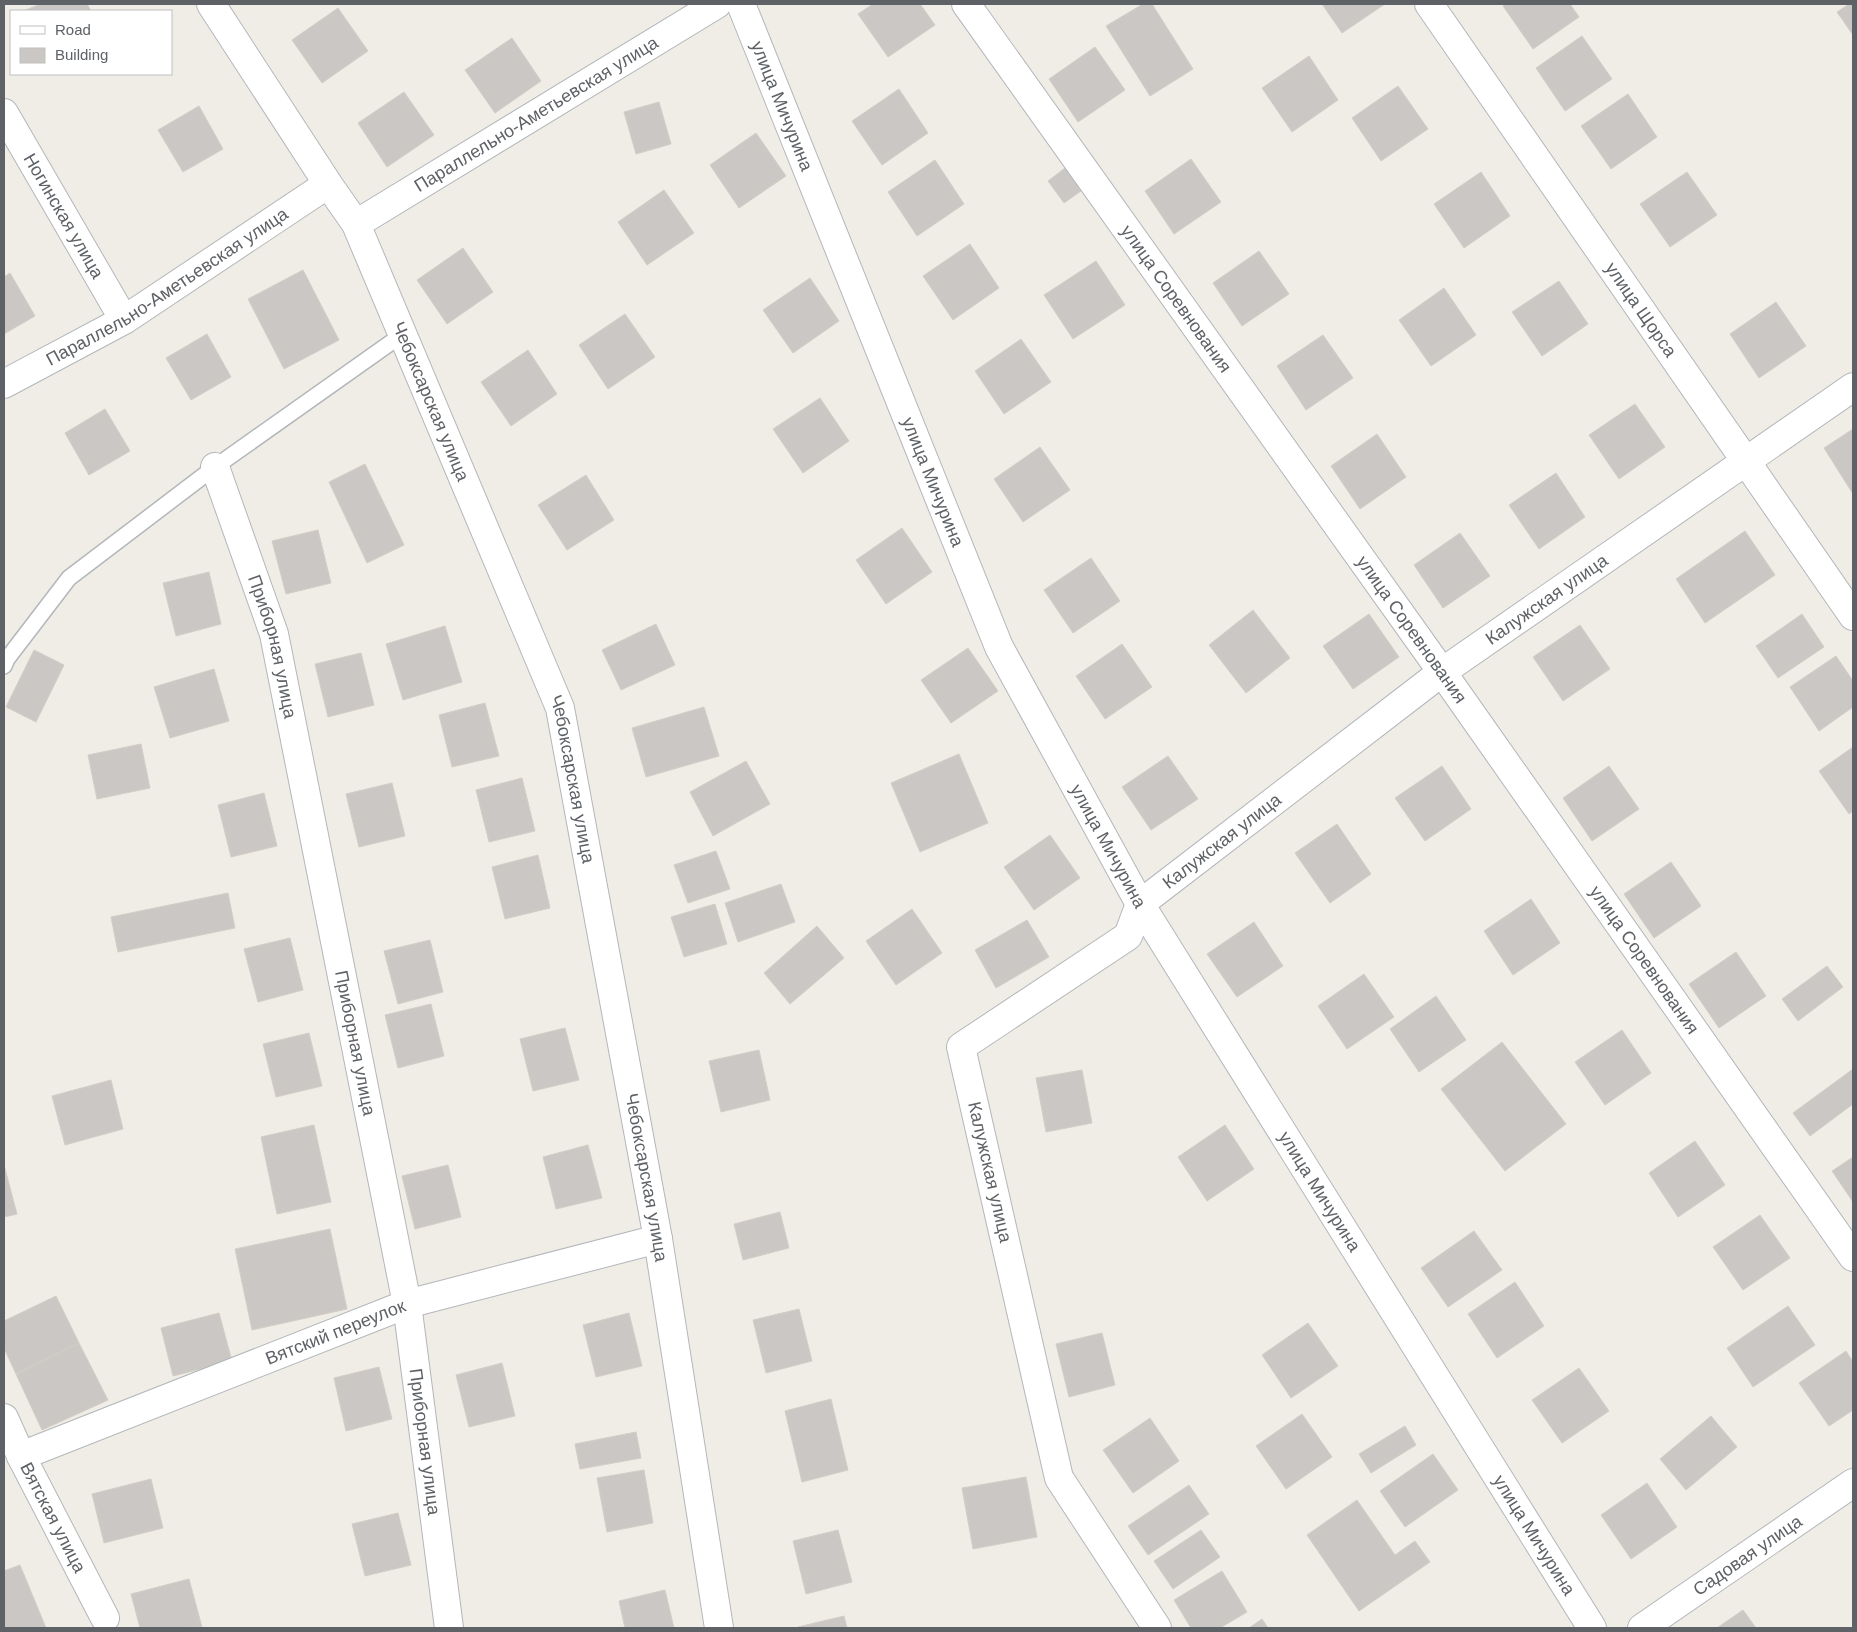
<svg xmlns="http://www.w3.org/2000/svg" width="1857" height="1632" viewBox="0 0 1857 1632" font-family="Helvetica,sans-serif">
<rect width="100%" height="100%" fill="#efede6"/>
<path fill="#cbc7c4" stroke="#d3cec5" d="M41,4H87L91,11H23Z
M873,4H920L935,25L888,57L858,14Z
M1143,4H1152L1193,69L1150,96L1106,26Z
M1322,4H1385L1342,33Z
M1506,4H1570L1579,17L1533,49L1503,6Z
M1849,4H1853V35L1837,12Z
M338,8L368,51L322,83L292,40Z
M1582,36L1612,79L1565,111L1536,68Z
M512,38L541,81L495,113L465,70Z
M1095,47L1125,90L1078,122L1049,79Z
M1309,56L1338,100L1292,132L1262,88Z
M1398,86L1428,129L1381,161L1352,118Z
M899,89L928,133L882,165L852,121Z
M404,92L434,135L387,167L358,123Z
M1628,94L1657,137L1611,169L1581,126Z
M659,102L671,144L636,154L624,112Z
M199,106L223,149L183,172L158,130Z
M756,133L786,176L739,208L710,165Z
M1191,159L1221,202L1174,234L1145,191Z
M935,160L964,204L917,236L888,192Z
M1065,168L1081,191L1064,203L1048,181Z
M1481,172L1510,216L1464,248L1434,204Z
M1687,172L1717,215L1670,247L1640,204Z
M664,190L694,233L647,265L618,222Z
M970,244L999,288L953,320L923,276Z
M463,248L493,292L447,324L417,280Z
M1259,251L1289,294L1242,326L1213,283Z
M1096,261L1125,305L1073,339L1044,295Z
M303,270L339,340L284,369L248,299Z
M10,273L35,316L4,334V277Z
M810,278L839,321L793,353L763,310Z
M1559,281L1588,324L1542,356L1512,312Z
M1444,288L1476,335L1431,366L1399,320Z
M1776,302L1806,346L1759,378L1730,334Z
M625,314L655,357L608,389L579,345Z
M207,334L231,377L191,400L166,358Z
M1323,335L1353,378L1306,410L1277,366Z
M1021,339L1051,382L1004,414L975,371Z
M528,350L557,394L511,426L481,382Z
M820,398L849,441L803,473L773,429Z
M1635,404L1665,447L1619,479L1589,435Z
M105,409L130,451L89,475L65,433Z
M1853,429V494L1824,448Z
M1377,434L1406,477L1360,509L1331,466Z
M1040,447L1070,490L1023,522L994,479Z
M365,464L404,545L367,563L329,482Z
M1556,473L1585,517L1539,549L1509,505Z
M586,475L614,520L567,550L538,505Z
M902,528L932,572L886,604L856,560Z
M318,530L331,583L286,594L272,541Z
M1745,531L1775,575L1705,623L1676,579Z
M1460,533L1490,576L1443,608L1414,565Z
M1091,558L1120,601L1073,633L1044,590Z
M209,572L221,624L176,636L163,583Z
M1253,610L1290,658L1246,693L1209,645Z
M1369,614L1399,657L1353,689L1323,646Z
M1802,614L1824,647L1778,678L1756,646Z
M656,624L675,665L621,690L602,650Z
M1580,625L1610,669L1563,701L1533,657Z
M445,626L462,682L403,700L386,644Z
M1122,644L1152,687L1105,719L1076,676Z
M968,648L998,691L951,723L921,680Z
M34,650L64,665L36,722L6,707Z
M361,653L374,705L328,717L315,664Z
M1836,656L1853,681V707L1819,731L1790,687Z
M214,669L229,721L170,738L154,687Z
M485,703L499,756L452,767L439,715Z
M704,707L719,756L646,777L632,728Z
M141,744L150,788L97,799L88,755Z
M1853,747V811L1849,814L1819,771Z
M959,754L988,823L920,852L891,783Z
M1168,756L1198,799L1151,830L1122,787Z
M746,761L770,804L713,836L690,792Z
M1442,766L1471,809L1425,841L1395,798Z
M1609,766L1639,809L1592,841L1563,798Z
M522,778L535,831L489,842L476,790Z
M392,783L405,836L359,847L346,794Z
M264,793L277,846L231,857L218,805Z
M1337,824L1371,874L1330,903L1295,853Z
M1050,835L1080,878L1034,910L1004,867Z
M716,851L730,889L688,903L674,865Z
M538,855L550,908L505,919L492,867Z
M1671,862L1701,906L1654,938L1624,894Z
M781,884L795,922L738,942L725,903Z
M228,893L235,928L118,952L111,917Z
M1531,899L1560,943L1513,975L1484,931Z
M715,904L727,944L684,957L671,917Z
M912,909L942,953L896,985L866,941Z
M1027,920L1049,957L996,988L975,950Z
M1254,922L1283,966L1237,997L1207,954Z
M817,926L844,958L790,1004L764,973Z
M290,938L303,990L258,1002L244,949Z
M430,940L443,992L398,1004L384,951Z
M1736,952L1766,996L1719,1028L1689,984Z
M1827,966L1843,987L1798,1021L1782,999Z
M1364,974L1394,1017L1347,1049L1318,1006Z
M1436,996L1466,1040L1419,1072L1390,1029Z
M431,1004L444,1056L398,1068L385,1015Z
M565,1028L579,1080L533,1091L520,1039Z
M1622,1030L1651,1073L1605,1105L1575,1062Z
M309,1033L322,1086L276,1097L263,1044Z
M1502,1042L1566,1124L1505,1171L1441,1089Z
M759,1050L770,1100L721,1112L709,1061Z
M1853,1069V1104L1810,1136L1793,1113Z
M1082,1070L1092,1123L1046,1132L1036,1078Z
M111,1080L123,1129L65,1145L52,1096Z
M314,1125L331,1202L277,1214L261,1137Z
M1225,1125L1254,1169L1207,1201L1178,1157Z
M1695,1141L1725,1185L1678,1217L1649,1173Z
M588,1145L602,1198L556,1209L543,1157Z
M1853,1157V1202L1832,1171Z
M4,1165L17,1214L4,1217Z
M448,1165L461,1217L415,1229L402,1176Z
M780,1212L789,1248L743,1260L734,1224Z
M1760,1215L1790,1258L1743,1290L1713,1247Z
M330,1229L347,1309L252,1330L235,1249Z
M1474,1231L1502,1270L1448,1307L1421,1268Z
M1515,1282L1544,1326L1497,1358L1468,1314Z
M56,1296L79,1343L16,1374L4,1348V1321Z
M1788,1306L1815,1345L1753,1387L1727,1348Z
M799,1309L812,1361L766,1373L753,1320Z
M219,1313L232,1361L173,1376L161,1328Z
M629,1313L642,1366L596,1377L583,1325Z
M1308,1323L1338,1366L1291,1398L1262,1355Z
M1102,1333L1115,1385L1069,1397L1056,1344Z
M79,1343L108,1400L42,1430L16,1374Z
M1846,1351L1853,1362V1410L1829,1426L1799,1383Z
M502,1363L515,1416L469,1427L456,1375Z
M379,1367L392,1419L346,1431L334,1378Z
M1579,1368L1609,1411L1562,1443L1532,1400Z
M831,1399L848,1470L802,1482L785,1411Z
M1302,1414L1332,1457L1286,1489L1256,1446Z
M1711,1416L1737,1447L1686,1490L1660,1459Z
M1150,1418L1179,1461L1133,1493L1103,1450Z
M1405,1426L1416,1445L1371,1473L1359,1454Z
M636,1432L641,1458L580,1469L575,1444Z
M1433,1454L1458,1490L1405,1527L1380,1491Z
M644,1470L653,1523L607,1532L597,1478Z
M1026,1477L1037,1537L973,1549L962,1488Z
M151,1479L163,1528L104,1543L92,1494Z
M1647,1483L1677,1527L1631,1559L1601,1515Z
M1189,1485L1209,1514L1148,1555L1128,1526Z
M1357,1500L1395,1555L1415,1541L1430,1562L1359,1611L1307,1535Z
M398,1513L411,1565L365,1576L352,1524Z
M838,1530L852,1582L806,1594L793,1541Z
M1201,1530L1220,1557L1173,1589L1154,1561Z
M20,1565L46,1628H4V1571Z
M1222,1571L1247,1612L1220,1628H1191L1174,1600Z
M189,1579L202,1627L140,1628L131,1594Z
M665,1590L674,1628H625L619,1601Z
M1743,1610L1756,1628H1717Z
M844,1616L847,1628H798V1627Z
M1262,1619L1268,1628H1249Z"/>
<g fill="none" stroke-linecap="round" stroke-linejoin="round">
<g stroke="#b3b7ba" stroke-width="18">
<path id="service" d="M4,666L7,659L69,578L215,467L403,334"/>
</g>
<g stroke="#b3b7ba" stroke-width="30">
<g id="minor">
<path id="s1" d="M211,4L328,184L356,224L560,708L658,1239L719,1628"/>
<path id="s2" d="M741,4L999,647L1140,904L1592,1628"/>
<path id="s3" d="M966,4L1442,672L1853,1257"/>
<path id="s4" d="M1429,4L1853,616"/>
<path id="s5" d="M4,113L124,320"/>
<path id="s6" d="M356,224L717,4"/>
<path id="s7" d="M4,384L124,320L328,184"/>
<path id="s8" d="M215,467L274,634L407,1304L449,1628"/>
<path id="s9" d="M4,1418L21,1456L105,1618"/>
<path id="s10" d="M21,1456L407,1304L658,1239"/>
<path id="s11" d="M1157,1628L1059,1478L961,1047L1128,936L1140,904L1442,672L1853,387"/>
<path id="s12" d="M1642,1628L1853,1483"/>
</g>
</g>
<use href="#service" stroke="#fff" stroke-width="15"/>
<use href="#minor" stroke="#fff" stroke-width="28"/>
</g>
<g text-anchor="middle" stroke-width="5" stroke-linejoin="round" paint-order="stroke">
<g font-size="18" fill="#5e6266" stroke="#fff">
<text dy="6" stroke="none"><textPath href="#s2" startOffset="110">улица Мичурина</textPath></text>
<text dy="6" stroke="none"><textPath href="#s6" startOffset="211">Параллельно-Аметьевская улица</textPath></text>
<text dy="6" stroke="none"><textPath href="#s5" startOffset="119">Ногинская улица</textPath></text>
<text dy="6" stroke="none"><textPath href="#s7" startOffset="190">Параллельно-Аметьевская улица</textPath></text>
<text dy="6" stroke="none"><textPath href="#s3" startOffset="362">улица Соревнования</textPath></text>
<text dy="6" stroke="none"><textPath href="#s4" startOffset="372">улица Щорса</textPath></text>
<text dy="6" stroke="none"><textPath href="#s1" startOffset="456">Чебоксарская улица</textPath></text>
<text dy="6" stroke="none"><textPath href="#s2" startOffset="515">улица Мичурина</textPath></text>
<text dy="6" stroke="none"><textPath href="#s11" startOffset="1364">Калужская улица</textPath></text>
<text dy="6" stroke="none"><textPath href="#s3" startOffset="768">улица Соревнования</textPath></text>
<text dy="6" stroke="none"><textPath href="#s8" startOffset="189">Приборная улица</textPath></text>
<text dy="6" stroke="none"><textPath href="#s1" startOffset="861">Чебоксарская улица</textPath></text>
<text dy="6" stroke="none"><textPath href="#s11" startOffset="959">Калужская улица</textPath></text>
<text dy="6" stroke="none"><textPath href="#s2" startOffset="920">улица Мичурина</textPath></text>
<text dy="6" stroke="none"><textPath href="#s3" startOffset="1172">улица Соревнования</textPath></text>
<text dy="6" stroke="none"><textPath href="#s8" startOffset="594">Приборная улица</textPath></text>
<text transform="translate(990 1172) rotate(77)" y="6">Калужская улица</text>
<text dy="6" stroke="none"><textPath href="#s1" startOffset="1266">Чебоксарская улица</textPath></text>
<text dy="6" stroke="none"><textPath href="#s2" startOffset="1325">улица Мичурина</textPath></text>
<text dy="6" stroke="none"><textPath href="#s10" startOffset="338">Вятский переулок</textPath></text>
<text dy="6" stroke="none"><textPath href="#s8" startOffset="999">Приборная улица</textPath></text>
<text dy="6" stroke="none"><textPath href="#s9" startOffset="111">Вятская улица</textPath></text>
<text dy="6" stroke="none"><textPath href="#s2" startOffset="1730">улица Мичурина</textPath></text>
<text dy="6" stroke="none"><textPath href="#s12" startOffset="128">Садовая улица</textPath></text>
</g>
</g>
<rect width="1857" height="1632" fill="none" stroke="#5e6266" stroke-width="10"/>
<rect x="10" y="10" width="162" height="65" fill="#ffffff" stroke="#bfc0c2"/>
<rect x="20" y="26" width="25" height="8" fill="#ffffff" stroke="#bfc0c2"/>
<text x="55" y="35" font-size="15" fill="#5e6266">Road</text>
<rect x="20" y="48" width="25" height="15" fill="#cbc7c4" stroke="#bfc0c2"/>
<text x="55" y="60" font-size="15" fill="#5e6266">Building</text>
</svg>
